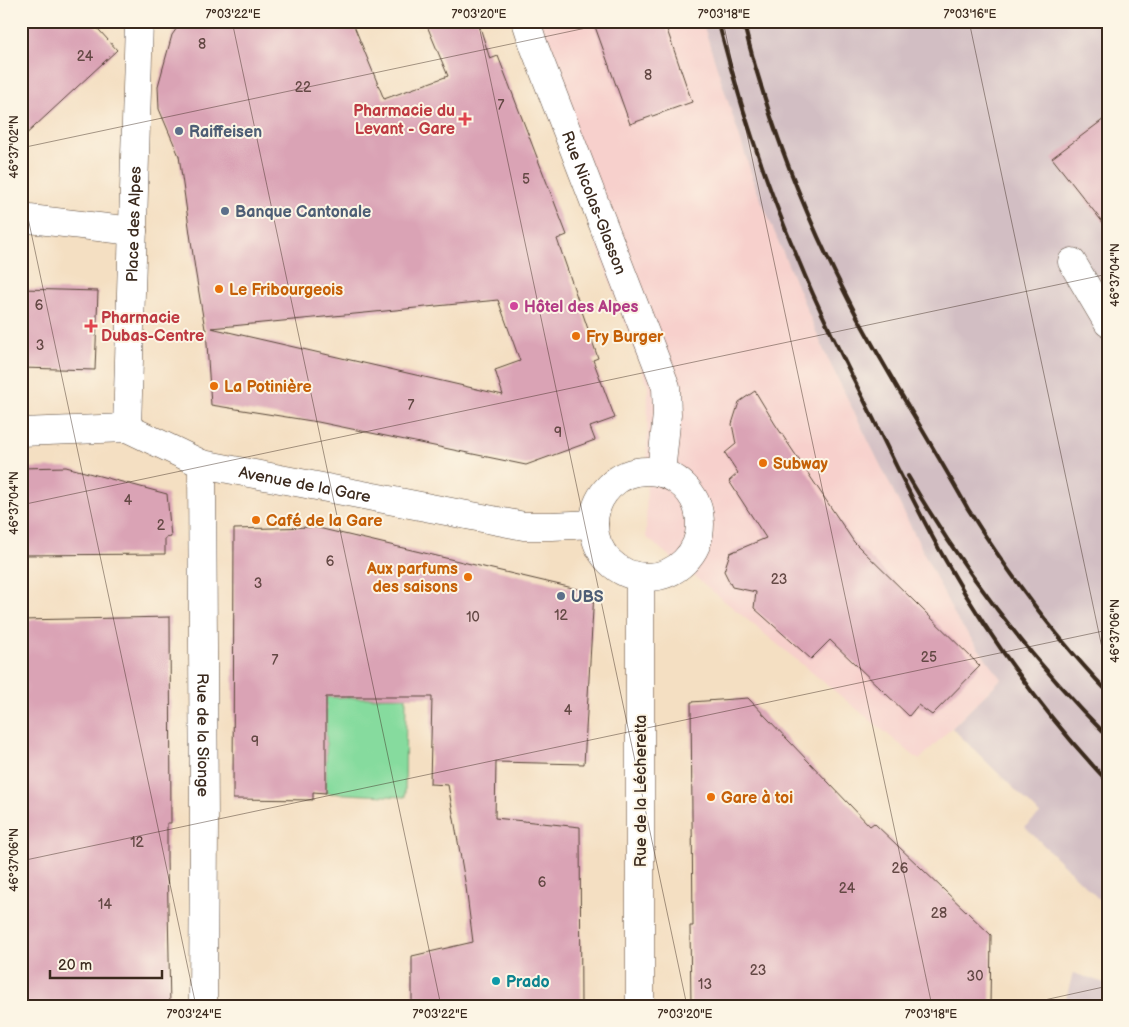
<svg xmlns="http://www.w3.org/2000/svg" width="1129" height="1027" viewBox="0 0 1129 1027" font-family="'Balsamiq Sans',sans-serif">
<rect width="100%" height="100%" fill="#fcf5e5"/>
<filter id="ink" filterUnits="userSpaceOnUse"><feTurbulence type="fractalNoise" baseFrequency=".02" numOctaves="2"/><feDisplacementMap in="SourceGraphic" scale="10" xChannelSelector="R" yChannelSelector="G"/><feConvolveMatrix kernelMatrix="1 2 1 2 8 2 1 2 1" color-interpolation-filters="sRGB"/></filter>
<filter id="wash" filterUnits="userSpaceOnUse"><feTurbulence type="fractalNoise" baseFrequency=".0096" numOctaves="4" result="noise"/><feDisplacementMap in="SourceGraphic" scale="20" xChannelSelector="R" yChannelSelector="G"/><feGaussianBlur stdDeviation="1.12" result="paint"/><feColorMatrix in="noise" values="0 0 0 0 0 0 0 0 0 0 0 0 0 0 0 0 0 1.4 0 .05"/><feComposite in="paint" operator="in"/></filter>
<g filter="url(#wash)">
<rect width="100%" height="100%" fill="#f4dfc2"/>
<path fill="#f7d0cc" d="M516,21H702L756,188L825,353L956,618L1001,679L919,760L646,537L648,386Z"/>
<path fill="#d2bec3" d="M702,21H1108V908L1025,827L1040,814L952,728L1001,679L956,618L825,353L756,188Z
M1073,973L1108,984V1006H1064Z"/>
<path fill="#86db9e" stroke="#60825e" d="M326,697L360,698L406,697L405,797L326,793Z"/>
<g id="blocks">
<path fill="#daa3b5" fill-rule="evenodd" d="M21,21H91L117,50L21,139Z
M182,21H352L384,99L448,76L425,21H478L490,59L498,56L567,235L557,239L598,358L593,360L615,418L590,427L595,440L526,465L318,422L211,405L206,329H205L195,269L179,156L159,109L158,86L172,35ZM498,300L520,361L495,370L503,395L211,328Z
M593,21H664L692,102L630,124Z
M1108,116V229L1052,158Z
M21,289L98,291L95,370L21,368Z
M755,391L775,424L854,542L980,666L932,715L918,705L909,716L830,640L811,659L754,608L756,592L732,587L724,571L730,553L766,538L729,481L738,473L725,453L736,444L732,424L739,402Z
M66,467L167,494L171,537L165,538V554L21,555V468Z
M314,527L594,593L584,764L496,762L495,818L580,827L581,1006H412V956L473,942L466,887L448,785L430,784L432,697H326V793L313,792V800L233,799L234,529Z
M170,617L171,823H167V858L170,1006H21V620Z
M748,698L870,826L874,823L991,935L990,1006H691L690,926H693L691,702Z"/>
</g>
</g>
<g filter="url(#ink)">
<use href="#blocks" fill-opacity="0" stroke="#574537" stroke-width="1"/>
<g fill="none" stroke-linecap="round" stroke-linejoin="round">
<g stroke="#574537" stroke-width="29">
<g id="minor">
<path id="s1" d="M526,21L534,46L666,387L667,414L661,473"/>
<path d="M21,218L133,231"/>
<path d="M1072,262L1108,323"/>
<path id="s2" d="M127,428L139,21"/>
<path id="s3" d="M21,432L127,428L202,464L524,526H552L594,524"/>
<path id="s4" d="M202,464L204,826L203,1006"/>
<circle cx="647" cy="524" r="53"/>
<path d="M640,1006V577"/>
</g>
</g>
<use href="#minor" stroke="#fff" stroke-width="28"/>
<path stroke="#3b2a1e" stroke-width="4" d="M718,21C739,102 765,182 798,259C820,313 846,364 872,416C896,465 919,515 947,563C992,642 1046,716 1108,782
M743,21C767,118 803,212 849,301C864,331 881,359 897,387C921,428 945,468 968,509C1009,574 1055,637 1108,692
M908,476C963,571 1031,659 1108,737"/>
</g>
</g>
<path fill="none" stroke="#3b2a1e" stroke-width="1" stroke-opacity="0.45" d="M232,21L441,1006M478,21L687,1006M723,21L932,1006M969,21L1108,676M21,148L619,21M21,185L196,1006M21,505L1108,274M21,861L1108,630M1017,1006L1108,986"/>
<g fill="#e0444e" stroke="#fcf5e5" stroke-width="2">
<path d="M462.5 111.5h5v5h5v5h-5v5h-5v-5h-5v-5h5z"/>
<path d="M88.5 318.5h5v5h5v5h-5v5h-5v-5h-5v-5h5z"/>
</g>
<g fill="#5c6f8a" stroke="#fcf5e5" stroke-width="2">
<circle cx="179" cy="131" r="5"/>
<circle cx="225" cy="211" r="5"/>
<circle cx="561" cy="596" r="5"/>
</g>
<g fill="#e8710a" stroke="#fcf5e5" stroke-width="2">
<circle cx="219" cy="289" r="5"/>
<circle cx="576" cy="336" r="5"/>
<circle cx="214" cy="386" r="5"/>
<circle cx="763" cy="463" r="5"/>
<circle cx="256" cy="520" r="5"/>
<circle cx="468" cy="577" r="5"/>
<circle cx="711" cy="797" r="5"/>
</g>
<circle fill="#d1479c" stroke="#fcf5e5" stroke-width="2" cx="514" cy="306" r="5"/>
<circle fill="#0f9aa8" stroke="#fcf5e5" stroke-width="2" cx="496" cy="981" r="5"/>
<g text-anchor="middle" stroke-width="4" stroke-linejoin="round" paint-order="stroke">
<g font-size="14" fill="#634844">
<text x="202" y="49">8</text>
<text x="85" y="61">24</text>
<text x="648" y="80">8</text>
<text x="303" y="92">22</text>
<text x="501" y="110">7</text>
<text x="526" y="184">5</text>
<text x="39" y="310">6</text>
<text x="40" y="350">3</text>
<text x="411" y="410">7</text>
<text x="558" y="437">9</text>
<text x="128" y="505">4</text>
<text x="161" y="530">2</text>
<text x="330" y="566">6</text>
<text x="779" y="584">23</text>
<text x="258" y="588">3</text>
<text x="561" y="620">12</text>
<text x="473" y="622">10</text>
<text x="929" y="662">25</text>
<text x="275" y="665">7</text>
<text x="568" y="715">4</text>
<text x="255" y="746">9</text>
<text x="137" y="847">12</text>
<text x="900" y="873">26</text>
<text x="542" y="887">6</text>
<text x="847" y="893">24</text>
<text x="105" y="909">14</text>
<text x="939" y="918">28</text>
<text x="758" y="975">23</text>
<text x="975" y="981">30</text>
<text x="705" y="989">13</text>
</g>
<g font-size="16" font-weight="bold" fill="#be3a42" stroke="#fcf5e5" text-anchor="end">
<text x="455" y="116">Pharmacie du<tspan x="455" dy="18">Levant - Gare</tspan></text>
<text x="101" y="323" text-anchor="start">Pharmacie<tspan x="101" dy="18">Dubas-Centre</tspan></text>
</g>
<g font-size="16" font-weight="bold" fill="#4e5e75" stroke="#fcf5e5" text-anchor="start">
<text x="189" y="137">Raiffeisen</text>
<text x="235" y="217">Banque Cantonale</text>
<text x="571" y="602">UBS</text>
</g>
<g font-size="16" fill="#3b2a1e" stroke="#fcf5e5">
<text dy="6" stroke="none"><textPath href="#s1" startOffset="194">Rue Nicolas-Glasson</textPath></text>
<text dy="6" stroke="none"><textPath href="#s2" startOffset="204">Place des Alpes</textPath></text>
<text dy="6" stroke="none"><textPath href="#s3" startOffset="294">Avenue de la Gare</textPath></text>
<text dy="6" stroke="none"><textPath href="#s4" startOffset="271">Rue de la Sionge</textPath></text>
<text transform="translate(640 791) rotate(-90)" y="6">Rue de la Lécheretta</text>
</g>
<g font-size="16" font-weight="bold" fill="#c56008" stroke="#fcf5e5" text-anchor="start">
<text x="229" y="295">Le Fribourgeois</text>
<text x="586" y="342">Fry Burger</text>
<text x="224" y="392">La Potinière</text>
<text x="773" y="469">Subway</text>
<text x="266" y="526">Café de la Gare</text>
<text x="458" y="574" text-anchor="end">Aux parfums<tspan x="458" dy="18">des saisons</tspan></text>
<text x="721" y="803">Gare à toi</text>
</g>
<g font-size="16" font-weight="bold" fill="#b23c85" stroke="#fcf5e5" text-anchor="start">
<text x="524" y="312">Hôtel des Alpes</text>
</g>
<g font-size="16" font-weight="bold" fill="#0d838f" stroke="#fcf5e5" text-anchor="start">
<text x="506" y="987">Prado</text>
</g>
</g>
<rect width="1129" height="1027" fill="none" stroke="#fcf5e5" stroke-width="55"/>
<path d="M50 970v8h112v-8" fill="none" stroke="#3b2a1e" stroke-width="2.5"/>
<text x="58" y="970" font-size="15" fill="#3b2a1e" stroke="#fcf5e5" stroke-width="4" paint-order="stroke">20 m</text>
<rect x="28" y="28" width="1074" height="972" fill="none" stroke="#3b2a1e" stroke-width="2"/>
<g font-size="12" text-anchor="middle" fill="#3b2a1e">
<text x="233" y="18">7°03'22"E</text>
<text x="479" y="18">7°03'20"E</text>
<text x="724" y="18">7°03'18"E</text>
<text x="970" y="18">7°03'16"E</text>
<text transform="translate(14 147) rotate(-90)" y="4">46°37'02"N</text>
<text transform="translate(1115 275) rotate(-90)" y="4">46°37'04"N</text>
<text transform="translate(14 503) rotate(-90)" y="4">46°37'04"N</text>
<text transform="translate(1115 631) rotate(-90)" y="4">46°37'06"N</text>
<text transform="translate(14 860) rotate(-90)" y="4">46°37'06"N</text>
<text x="194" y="1018">7°03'24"E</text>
<text x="440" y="1018">7°03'22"E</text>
<text x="685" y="1018">7°03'20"E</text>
<text x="931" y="1018">7°03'18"E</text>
</g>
</svg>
